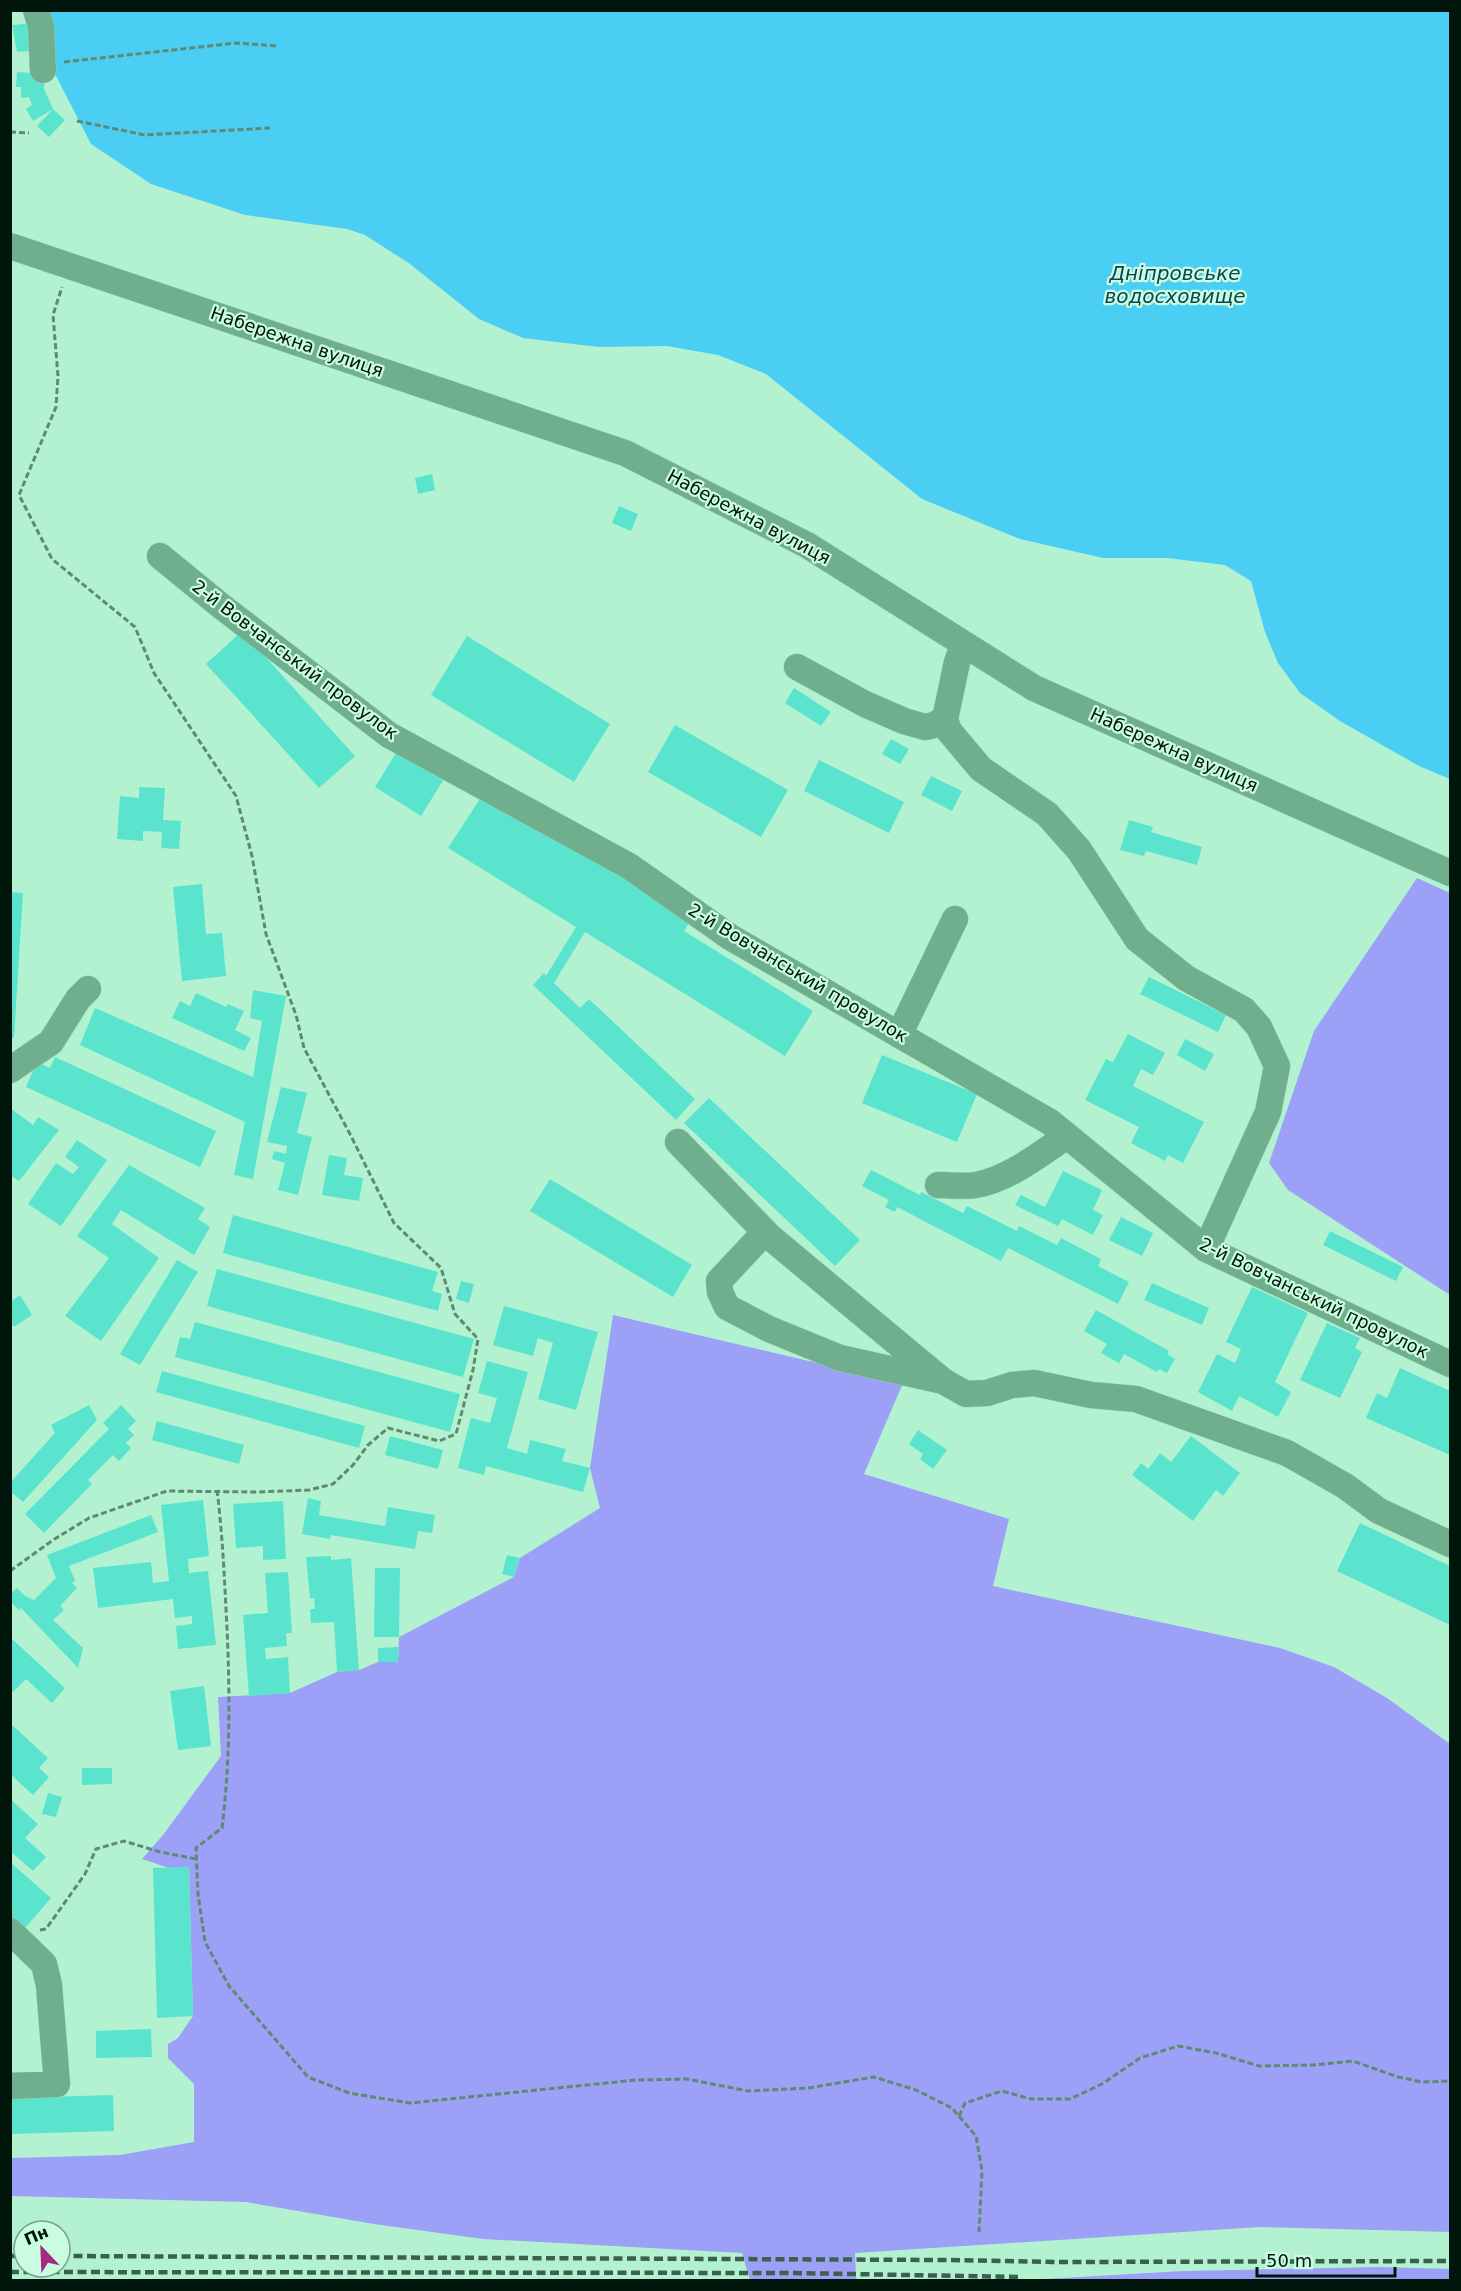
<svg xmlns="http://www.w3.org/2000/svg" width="1461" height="2291" viewBox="0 0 1461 2291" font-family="'DejaVu Sans',sans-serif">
<rect width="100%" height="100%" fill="#b3f2d0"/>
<path fill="#9ca0f6" d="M1417,878L1450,893V1295L1288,1190L1269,1163L1314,1031Z
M613,1315L903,1383L864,1474L1009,1519L993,1586L1280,1648L1334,1667L1387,1698L1450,1744V2232L1260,2227L855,2253L856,2280H750L742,2253L483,2239L374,2224L246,2202L11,2196V2158L120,2155L194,2142V2084L168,2058V2044L178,2038L193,2016L189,1867L169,1868L142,1859L163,1835L221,1756L218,1697L290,1693L337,1672L359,1670L378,1662H398L399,1637L514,1577L520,1558L600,1508L590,1468Z
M1379,2267L1450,2269V2280H1027L1183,2271Z"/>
<path fill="#4bcef4" d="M46,11H1450V779L1419,766L1340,721L1300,693L1278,663L1265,632L1251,581L1225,565L1167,558H1103L1020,539L922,499L766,374L718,355L667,346L599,347L523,338L479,319L410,264L365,235L347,229L245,215L151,184L91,144L54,72Z"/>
<path fill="#5ae4ce" d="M37,23V50L17,52L12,25Z
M17,72L45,74L44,89L53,109L33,121L26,109L32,105L29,97L21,98V87H16Z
M53,109L65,120L49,137L37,126Z
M432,474L435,490L418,494L415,478Z
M619,506L638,514L631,531L612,523Z
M242,631L355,756L319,788L206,664Z
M467,636L610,724L574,782L431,695Z
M794,688L831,712L821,726L785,703Z
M675,725L788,790L761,837L648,772Z
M891,739L909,749L900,764L882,754Z
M401,745L447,774L421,816L375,787Z
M819,760L904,802L889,833L804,791Z
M931,776L962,791L952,811L921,795Z
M139,787L165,788L163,820L181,821L179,849L161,848L162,832L143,831V841L117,839L120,796L139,798Z
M485,791L695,913L684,931L813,1011L785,1056L585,932L554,983L580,1008L589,999L695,1099L676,1120L533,985L544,973L546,976L576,927L448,848Z
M1129,820L1153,827L1151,832L1202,847L1197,865L1146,851L1144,856L1120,850Z
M202,884L206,934L222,933L226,976L182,981L173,887Z
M10,892L23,893L14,1038L10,1037Z
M1149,977L1226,1015L1218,1032L1140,994Z
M253,990L286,996L253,1179L234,1175L245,1122L80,1045L95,1008L253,1077L262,1021L250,1018Z
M196,993L226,1007L228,1004L244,1011L235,1030L251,1038L244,1051L172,1018L180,1001L190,1006Z
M1128,1034L1165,1053L1153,1075L1141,1069L1133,1086L1204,1122L1183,1163L1168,1155L1165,1161L1131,1143L1139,1127L1085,1100L1106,1059L1113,1062Z
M1185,1039L1214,1054L1205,1071L1177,1055Z
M882,1055L977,1094L957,1142L862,1103Z
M55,1057L216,1131L200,1167L26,1087L37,1062L50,1068Z
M281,1087L307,1093L297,1133L312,1137L298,1195L278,1190L285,1163L272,1159L274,1151L286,1154L287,1146L267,1142Z
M709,1098L860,1240L835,1266L684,1123Z
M10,1108L33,1125L38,1117L59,1130L19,1181L10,1175Z
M77,1140L107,1160L61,1226L28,1204L56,1163L73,1174L79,1167L65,1157Z
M329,1155L347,1158L344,1175L363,1178L359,1201L322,1195Z
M129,1165L205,1208L198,1219L210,1227L194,1255L121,1210L112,1224L159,1258L101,1341L65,1316L109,1258L77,1236Z
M871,1170L920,1195L921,1192L963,1213L967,1206L1017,1231L1019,1226L1057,1245L1061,1238L1101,1259L1098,1266L1129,1282L1118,1304L1008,1248L1001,1261L897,1207L895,1212L885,1207L889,1200L862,1186Z
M1063,1171L1102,1190L1093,1210L1103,1215L1093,1235L1062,1219L1058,1226L1015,1205L1021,1195L1045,1207Z
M550,1179L692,1265L673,1297L530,1211Z
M233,1215L438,1272L432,1291L442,1294L438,1311L223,1253Z
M1121,1217L1153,1233L1142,1256L1109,1240Z
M1330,1231L1403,1267L1396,1281L1323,1245Z
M177,1260L198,1272L140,1365L120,1354Z
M217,1269L474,1339L463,1377L207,1306Z
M461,1281L474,1284L469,1303L456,1299Z
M1152,1283L1209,1308L1202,1325L1144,1300Z
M1252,1287L1308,1313L1275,1382L1291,1392L1278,1417L1239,1396L1232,1411L1198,1392L1217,1354L1235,1363L1241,1349L1226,1342Z
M20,1295L32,1315L14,1327L10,1321V1302Z
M504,1306L598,1332L576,1410L538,1399L553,1343L538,1338L533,1356L493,1345Z
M1096,1310L1169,1351L1167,1354L1175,1359L1167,1373L1159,1369L1157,1372L1124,1354L1119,1363L1101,1353L1107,1344L1084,1331Z
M195,1322L460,1394L450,1432L175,1357L180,1337L190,1339Z
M1327,1323L1360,1338L1355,1348L1362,1352L1340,1398L1300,1380Z
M487,1361L528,1372L507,1448L527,1454L530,1440L566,1449L562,1461L590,1468L583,1492L486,1466L484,1475L458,1468L471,1418L490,1423L497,1398L478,1393Z
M1400,1368L1450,1391V1455L1366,1418L1377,1393L1387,1398Z
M162,1371L365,1426L359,1448L156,1392Z
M89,1405L97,1420L23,1502L10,1491V1483L55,1433L51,1425Z
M121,1405L136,1421L128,1429L134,1435L126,1443L131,1448L119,1461L113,1455L88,1480L92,1484L44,1533L25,1514L109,1429L103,1423Z
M157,1421L244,1445L239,1464L152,1440Z
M918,1430L947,1450L933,1469L920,1459L923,1454L909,1444Z
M390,1436L443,1450L438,1469L385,1455Z
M1191,1436L1240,1473L1223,1496L1216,1490L1193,1521L1132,1475L1141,1463L1148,1469L1160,1453L1171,1462Z
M308,1498L321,1501L319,1515L385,1526L388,1507L435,1515L432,1533L418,1531L415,1549L331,1535L330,1539L302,1534Z
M203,1500L209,1556L188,1559L189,1573L208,1571L216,1645L178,1649L176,1626L192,1624V1616L175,1618L173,1599L98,1608L93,1568L151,1562L153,1583L169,1581L161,1505Z
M283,1501L286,1559L263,1560V1546L236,1548L233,1504Z
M151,1515L158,1532L69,1566L75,1581L72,1583L77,1588L60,1606L64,1610L53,1620L83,1648L78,1668L21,1608L19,1610L10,1601V1594L17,1588L25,1596L34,1600L56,1578L47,1555Z
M1360,1523L1450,1566V1625L1337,1571Z
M507,1555L520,1558L514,1577L502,1574Z
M331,1556V1560L351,1558L359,1670L337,1672L334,1622L311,1623L310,1609H315L314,1598H310L306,1557Z
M375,1568H400L399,1637H374Z
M288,1572L292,1633H286L287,1646L265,1648L266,1659L288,1657L290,1693L249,1696L243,1615L268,1613L265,1573Z
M10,1637L65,1688L52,1703L26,1679L13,1692L10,1690Z
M398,1647V1662H378V1648Z
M204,1686L211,1746L178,1750L170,1691Z
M10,1723L48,1758L39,1768L49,1777L33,1795L10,1774Z
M82,1768H112V1784L82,1785Z
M48,1793L62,1797L56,1817L42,1814Z
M10,1799L38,1824L25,1838L46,1857L33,1871L10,1851Z
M10,1862L51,1898L25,1928L10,1916Z
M189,1867L193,2016L157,2018L153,1868Z
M151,2029L152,2057L96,2058V2031Z
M113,2095L114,2131L10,2134V2098Z"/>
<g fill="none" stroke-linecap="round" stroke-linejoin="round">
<g stroke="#96cfb0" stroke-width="27">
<path id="minor" d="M36,10L41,26L43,70
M10,246L625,453L807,545L1034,688L1450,873
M160,556L221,606L389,735L629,866L730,937L1050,1122L1206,1249L1450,1364
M964,644L957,662L945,719L949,731L981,769L1047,814L1079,850L1137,939L1186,978L1244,1010L1259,1027L1277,1066L1268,1112L1206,1249
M797,667L865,704L904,721L925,727L934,725L945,719
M899,1035L955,919
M10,1070L51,1042L78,999L88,989
M678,1142L770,1237L943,1381L966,1394L987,1393L1012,1385L1034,1383L1091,1395L1136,1399L1287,1453L1345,1486L1379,1511L1450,1544
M938,1185C950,1185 964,1187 976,1185C1009,1179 1040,1154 1067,1136
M765,1232L719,1281L720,1292L727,1307L769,1329L840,1358L939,1380
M10,1931L44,1964L49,1985L57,2084L10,2086"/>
</g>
<path stroke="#5e8972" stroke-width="3" stroke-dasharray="6 3" stroke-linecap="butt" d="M64,62L236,43L278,46
M77,121L145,135L270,128
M10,132L29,133
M217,1490C222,1530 224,1569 226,1609C230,1682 231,1755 222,1828L196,1848L198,1894L205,1942L229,1986L308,2077L349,2093L410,2103L636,2080L687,2079L748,2091L808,2088L874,2077L916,2090L952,2108L976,2136L982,2171L979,2232
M10,1571L53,1540L89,1518L167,1491L257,1492L309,1490L333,1484L353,1465L368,1445L388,1428L439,1441L456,1434L473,1370L478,1339L455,1314L441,1268L394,1223L350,1134L304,1048L296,1015L266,934L252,856L236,796L154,673L135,627L52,559L19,495L56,407L58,376L53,315L62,287
M40,1930L46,1929L85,1874L96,1849L124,1841L160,1852L196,1859
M959,2116L965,2103L1002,2091L1031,2099H1070L1102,2084L1140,2058L1178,2046L1216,2053L1259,2066L1314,2065L1353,2061L1398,2077L1422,2082L1450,2081"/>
<use href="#minor" stroke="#6faf8e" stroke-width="26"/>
<path stroke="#3c604d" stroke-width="4.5" stroke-dasharray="9 4.5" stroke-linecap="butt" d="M10,2256H24
M60,2256L946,2260L1061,2262L1450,2261
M10,2272L794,2273L1019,2277"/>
</g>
<g text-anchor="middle" stroke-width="4.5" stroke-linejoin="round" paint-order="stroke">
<g font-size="18" fill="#00160b" stroke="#cafce1">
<text transform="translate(297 342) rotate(19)" y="6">Набережна вулиця</text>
<text transform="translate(749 517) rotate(28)" y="6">Набережна вулиця</text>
<text transform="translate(295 660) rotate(37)" y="6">2-й Вовчанський провулок</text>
<text transform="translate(1174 750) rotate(24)" y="6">Набережна вулиця</text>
<text transform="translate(798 973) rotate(31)" y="6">2-й Вовчанський провулок</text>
<text transform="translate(1314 1298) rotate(26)" y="6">2-й Вовчанський провулок</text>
</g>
<g font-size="20" font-style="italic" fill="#0a4554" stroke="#cafce1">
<text x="1175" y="280">Дніпровське<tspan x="1175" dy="23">водосховище</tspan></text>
</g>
</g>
<rect width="1461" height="2291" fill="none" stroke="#00160b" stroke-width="24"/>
<g transform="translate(42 2249) rotate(337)"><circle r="28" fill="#cafce1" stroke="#79a08b" stroke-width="1.5"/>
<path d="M0-4.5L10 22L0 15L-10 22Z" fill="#a32b83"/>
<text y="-9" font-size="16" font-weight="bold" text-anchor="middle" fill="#00160b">Пн</text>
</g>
<path d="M1257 2267v9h138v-9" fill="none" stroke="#00160b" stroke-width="3"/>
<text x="1266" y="2267" font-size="18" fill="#00160b" stroke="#cafce1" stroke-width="4.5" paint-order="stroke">50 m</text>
</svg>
